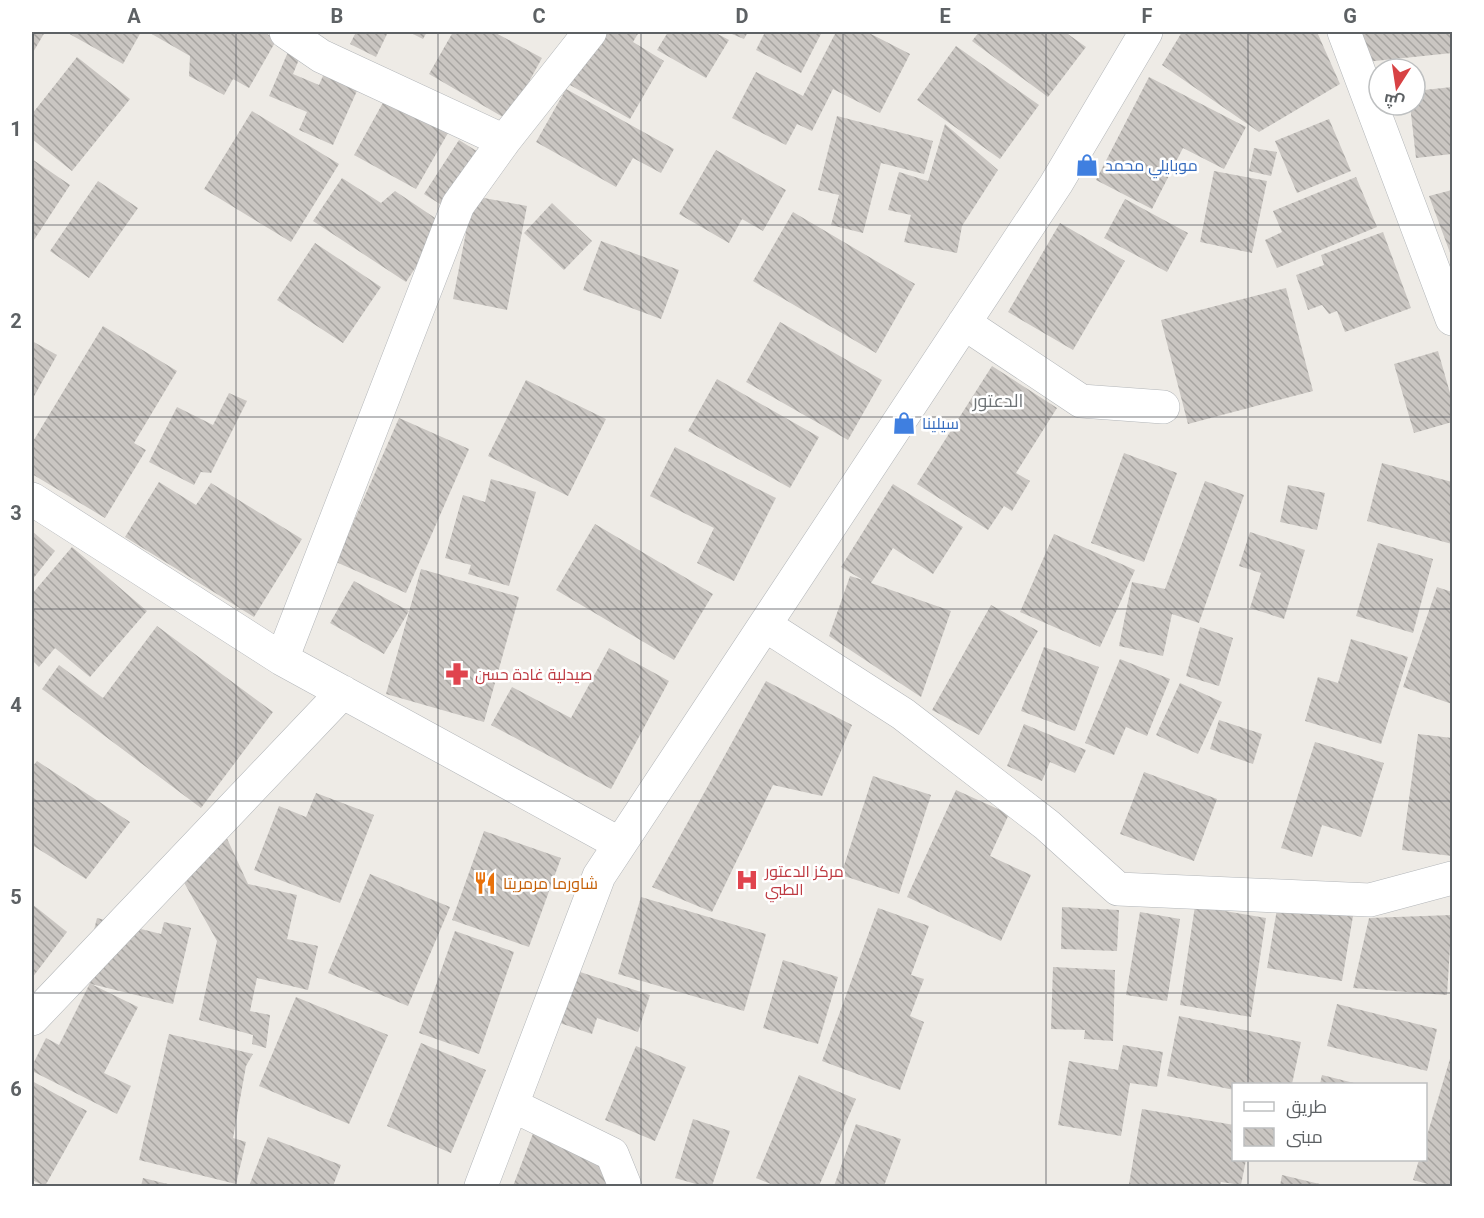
<svg xmlns="http://www.w3.org/2000/svg" width="1484" height="1218" viewBox="0 0 1484 1218" font-family="Roboto,Cairo,sans-serif">
<defs>
<pattern id="building-back-hatch" width="6" height="6" patternUnits="userSpaceOnUse" patternTransform="scale(1.5)"><rect width="6" height="6" fill="#cac6c2"/><path d="M-1 5l2 2M0 0l6 6M5-1l2 2" fill="none" stroke="#a7a4a1"/></pattern>
</defs>
<rect width="100%" height="100%" fill="#eeebe6"/>
<path fill="url(#building-back-hatch)" d="M32,32H45L32,54Z
M66,32H141L123,64Z
M151,32H263L277,39L249,88L233,79L224,95L189,76L190,56L150,33Z
M356,32H388L376,57L350,44Z
M409,32H427L423,39Z
M453,32H494L542,58L508,120L429,74Z
M601,32H639L633,42L664,61L630,119L570,85Z
M668,32H714L729,40L706,78L657,50Z
M727,32H748L744,39Z
M765,32H822L801,73L756,50Z
M836,32H867L910,54L880,113L833,89L812,131L797,124L786,145L732,118L756,72L803,96Z
M979,32H1065L1086,47L1048,97L972,41Z
M1182,32H1317L1340,84L1259,132L1162,65Z
M1358,32H1452V53L1365,62Z
M956,46L1039,105L1000,159L917,100Z
M288,52L300,57L293,74L319,85L326,69L360,84L333,145L299,130L307,112L269,96Z
M77,57L130,99L72,171L32,139V114Z
M1149,77L1246,127L1224,169L1183,148L1152,209L1096,180Z
M1452,87V154L1416,158L1410,105H1415V91Z
M566,89L674,149L661,173L633,158L616,187L536,142Z
M385,99L448,133L416,189L354,155Z
M252,111L339,164L291,242L204,189Z
M837,116L933,141L924,174L881,163L863,233L831,225L839,195L818,190Z
M1329,119L1351,171L1297,193L1275,141Z
M945,124L998,170L962,226L957,253L904,242L911,215L888,210L899,172L928,181Z
M459,140L483,155L448,209L424,194Z
M1254,148L1277,152L1271,176L1249,171Z
M716,150L786,190L763,231L742,219L729,243L679,214Z
M32,159L70,185L32,243Z
M1214,171L1267,181L1252,253L1200,242Z
M1356,177L1377,227L1277,268L1265,240L1282,232L1273,211Z
M342,178L381,203L395,191L444,224L406,282L313,221Z
M98,181L138,208L89,278L50,251Z
M1452,190V258L1429,196Z
M473,196L527,206L507,310L453,299Z
M1125,199L1188,233L1167,272L1104,238Z
M552,203L592,241L564,270L524,233Z
M793,212L915,284L876,353L753,281Z
M1060,223L1125,261L1073,350L1008,312Z
M1383,232L1411,308L1345,332L1337,311L1329,314L1322,305L1308,310L1296,275L1324,265L1321,255Z
M601,241L679,270L661,319L583,290Z
M315,243L381,287L343,343L277,300Z
M1286,288L1313,391L1188,424L1161,320Z
M780,322L882,380L848,440L746,382Z
M103,326L177,371L134,443L146,450L105,518L32,474V443Z
M32,341L57,355L32,400Z
M1438,351L1452,400V422L1414,433L1394,364Z
M992,366L1057,408L1016,473L1030,481L1012,511L1004,506L988,530L917,484Z
M717,379L819,437L790,488L688,431Z
M526,380L606,419L568,496L488,456Z
M229,393L247,401L211,473L201,472L194,485L149,462L177,407L213,425Z
M399,418L469,449L406,593L336,562Z
M675,447L776,498L734,581L697,563L714,528L650,496Z
M1124,453L1177,473L1144,562L1091,543Z
M1382,463L1452,482V544L1367,521Z
M491,479L536,492L509,586L468,574L471,565L445,558L463,495L485,502Z
M1205,481L1244,495L1199,623L1172,614L1163,656L1119,646L1132,582L1165,589Z
M159,482L196,505L211,483L302,539L254,617L125,537Z
M893,484L963,527L933,574L893,548L871,583L951,611L921,697L829,636L850,576L863,580L841,567Z
M1288,485L1325,493L1317,530L1280,522Z
M595,524L713,594L674,660L556,590Z
M32,531L55,551L32,580Z
M1250,532L1305,550L1284,619L1250,608L1261,573L1239,566Z
M1054,534L1135,570L1100,647L1020,612Z
M1378,543L1433,559L1413,633L1356,616Z
M72,547L147,611L90,677L55,648L39,667L32,660V632L34,630L32,629V594Z
M421,569L519,597L484,722L386,694Z
M354,581L409,611L384,654L330,623Z
M1437,587L1452,592V704L1403,687Z
M991,605L1038,631L979,735L932,710Z
M157,626L273,712L201,808L42,689L59,665L103,698Z
M1200,627L1233,638L1219,686L1186,676Z
M1351,639L1408,657L1381,744L1305,721L1318,677L1338,683Z
M1044,647L1099,667L1075,731L1021,711Z
M609,648L669,681L611,789L491,725L512,687L571,718Z
M1120,659L1170,679L1147,736L1126,727L1114,755L1085,743Z
M766,681L852,725L822,796L773,785L712,912L652,887Z
M1180,683L1222,702L1198,754L1156,735Z
M1219,720L1262,734L1253,764L1210,749Z
M1024,724L1086,750L1075,773L1050,762L1042,781L1007,766Z
M1418,734L1452,738V856L1402,850Z
M1315,742L1384,763L1361,837L1322,825L1312,857L1281,848Z
M37,761L130,822L86,879L32,845V767Z
M1144,772L1217,799L1194,861L1120,834Z
M873,776L931,795L899,894L841,875Z
M956,790L1009,814L990,856L1031,875L1001,941L907,897Z
M316,793L374,815L340,903L254,870L279,806L306,817Z
M218,819L248,884L297,895L287,939L318,946L308,990L257,978L250,1011L270,1015L266,1048L252,1044L253,1035L199,1020L217,941L173,863Z
M484,831L561,858L529,947L452,920Z
M370,874L450,907L408,1006L328,973Z
M641,897L766,934L744,1011L618,974Z
M1278,903L1353,916L1342,981L1267,968Z
M32,904L67,932L32,978Z
M1195,906L1266,918L1251,1017L1180,1005Z
M1062,907L1119,910L1117,951L1061,949Z
M878,908L929,926L911,975L924,979L910,1016L924,1022L900,1090L822,1061Z
M1140,912L1180,919L1167,1001L1126,995Z
M1452,915L1447,995L1353,988L1369,918Z
M97,918L161,934L164,922L191,928L173,1004L91,984L138,1007L104,1073L131,1086L117,1114L32,1071V1066L46,1038L59,1045L90,983L81,981Z
M455,931L514,952L479,1054L419,1033Z
M783,960L838,977L818,1044L763,1028Z
M1053,967L1115,970L1113,1041L1084,1039L1085,1030L1051,1029Z
M574,970L650,995L638,1032L597,1018L592,1034L557,1022Z
M296,997L388,1035L349,1124L259,1086Z
M1337,1004L1437,1029L1427,1071L1327,1046Z
M1179,1016L1301,1042L1292,1084H1234V1090L1167,1076Z
M169,1034L253,1054L246,1066L233,1138L246,1142L236,1184L139,1160Z
M421,1043L486,1070L451,1153L387,1126Z
M1123,1045L1163,1052L1157,1087L1130,1083L1121,1136L1058,1125L1069,1061L1118,1070Z
M636,1046L686,1067L655,1141L605,1120Z
M1452,1052V1186H1435L1413,1180L1419,1160H1426V1139Z
M799,1075L856,1099L819,1186H776L756,1178Z
M1322,1075L1358,1084H1320Z
M32,1081L87,1111L45,1186L32,1180Z
M1142,1109L1234,1125V1160H1246L1241,1185L1221,1182L1220,1186H1143L1129,1184Z
M693,1119L730,1131L712,1186H703L675,1178Z
M856,1124L901,1139L884,1186H834Z
M534,1131L620,1162L611,1186H513Z
M268,1137L341,1165L333,1186H249Z
M1282,1175L1328,1186H1280Z
M143,1178L176,1186H141Z"/>
<g fill="none" stroke-linecap="round" stroke-linejoin="round">
<g stroke="#b3b6b9" stroke-width="34">
<path id="minor" d="M286,32L321,56L504,141
M1344,32L1452,319
M964,323L1081,401L1163,407
M32,499L282,659L620,844
M765,625L903,714L1047,825L1118,889L1370,900L1452,878
M282,659L458,205L504,141L590,32
M32,1019L343,692
M512,1105L612,1154L625,1186
M481,1186L599,876L1056,184L1146,32"/>
</g>
<use href="#minor" stroke="#fff" stroke-width="33"/>
</g>
<path fill="none" stroke="#5d6164" stroke-width="1.5" stroke-opacity="0.55" d="M236,32V1186M438,32V1186M641,32V1186M843,32V1186M1046,32V1186M1248,32V1084M32,225H1452M32,417H1452M32,609H1452M32,801H1452M32,993H1452M1248,1160V1186"/>
<defs>
<g id="shop-bare" transform="scale(1.8)"><path d="M-5-2.5h2.3a2.7 3.5 0 0 1 5.4 0H5L5.5 6h-11ZM-1.5-2.5h3a1.5 2.3 0 0 0-3 0Z" fill="#3f7fe0" stroke="#fff" stroke-width="2.5" paint-order="stroke"/></g>
<g id="pharmacy-bare" transform="scale(1.8)"><path d="M-2-6h4v4h4v4h-4v4h-4v-4h-4v-4h4Z" fill="#e0444e" stroke="#fff" stroke-width="2.5" paint-order="stroke"/></g>
<g id="hospital-bare" transform="scale(1.8)"><path d="M-5-5h3v3.5h4V-5h3V5h-3V1.5h-4V5h-3Z" fill="#e0444e" stroke="#fff" stroke-width="2.5" paint-order="stroke"/></g>
<g id="restaurant-bare" transform="scale(1.8)"><path d="M-5-6h1v4h1v-4h1v4h1v-4h1v5L-1.5 .5V6h-2V.5L-5-1ZM5-6V6H3V1.5H1.5Q1.5-4 5-6Z" fill="#e8710a" stroke="#fff" stroke-width="2.5" paint-order="stroke"/></g>
</defs>
<g fill-rule="evenodd">
<use href="#shop-bare" x="1087" y="165"/>
<use href="#shop-bare" x="904" y="423"/>
<use href="#pharmacy-bare" x="457" y="674"/>
<use href="#hospital-bare" x="747" y="880"/>
<use href="#restaurant-bare" x="485" y="883"/>
</g>
<g text-anchor="middle" stroke-width="5" stroke-linejoin="round" paint-order="stroke">
<g font-size="16" fill="#366cbe" stroke="#fff" text-anchor="start">
<text x="1105" y="171">موبايلي محمد</text>
<text x="922" y="429">سيلينا</text>
</g>
<g font-size="16" fill="#be3a42" stroke="#fff" text-anchor="start">
<text x="475" y="680">صيدلية غادة حسن</text>
<text x="765" y="877">مركز الدعتور<tspan x="765" dy="18">الطبي</tspan></text>
</g>
<g font-size="16" fill="#c56008" stroke="#fff" text-anchor="start">
<text x="503" y="889">شاورما مرمريتا</text>
</g>
<g font-size="18" fill="#6e7376" stroke="#fff">
<text x="998" y="407">الدعتور</text>
</g>
</g>
<rect width="1484" height="1218" fill="none" stroke="#ffffff" stroke-width="66"/>
<rect x="1232" y="1083" width="195" height="78" fill="#ffffff" stroke="#bec0c1" stroke-width="1.5"/>
<rect x="1244" y="1102" width="30" height="9" fill="#ffffff" stroke="#bec0c1" stroke-width="1.5"/>
<text x="1286" y="1113" font-size="18" fill="#5d6164">طريق</text>
<rect x="1244" y="1128" width="30" height="18" fill="url(#building-back-hatch)" stroke="#bec0c1" stroke-width="1.5"/>
<text x="1286" y="1143" font-size="18" fill="#5d6164">مبنى</text>
<g transform="translate(1397 87) rotate(192)"><circle r="28" fill="#ffffff" stroke="#bec0c1" stroke-width="1.5"/>
<path d="M0-4.5L10 22L0 15L-10 22Z" fill="#d84244"/>
<text y="-9" font-size="16" font-weight="bold" text-anchor="middle" fill="#5d6164">ش</text>
</g>
<rect x="33" y="33" width="1418" height="1152" fill="none" stroke="#5d6164" stroke-width="2"/>
<g font-size="20" text-anchor="middle" font-weight="bold" fill="#5d6164">
<text x="134" y="23">A</text>
<text x="337" y="23">B</text>
<text x="539" y="23">C</text>
<text x="742" y="23">D</text>
<text x="945" y="23">E</text>
<text x="1147" y="23">F</text>
<text x="1350" y="23">G</text>
<text x="16" y="136">1</text>
<text x="16" y="328">2</text>
<text x="16" y="520">3</text>
<text x="16" y="712">4</text>
<text x="16" y="904">5</text>
<text x="16" y="1096">6</text>
</g>
</svg>
